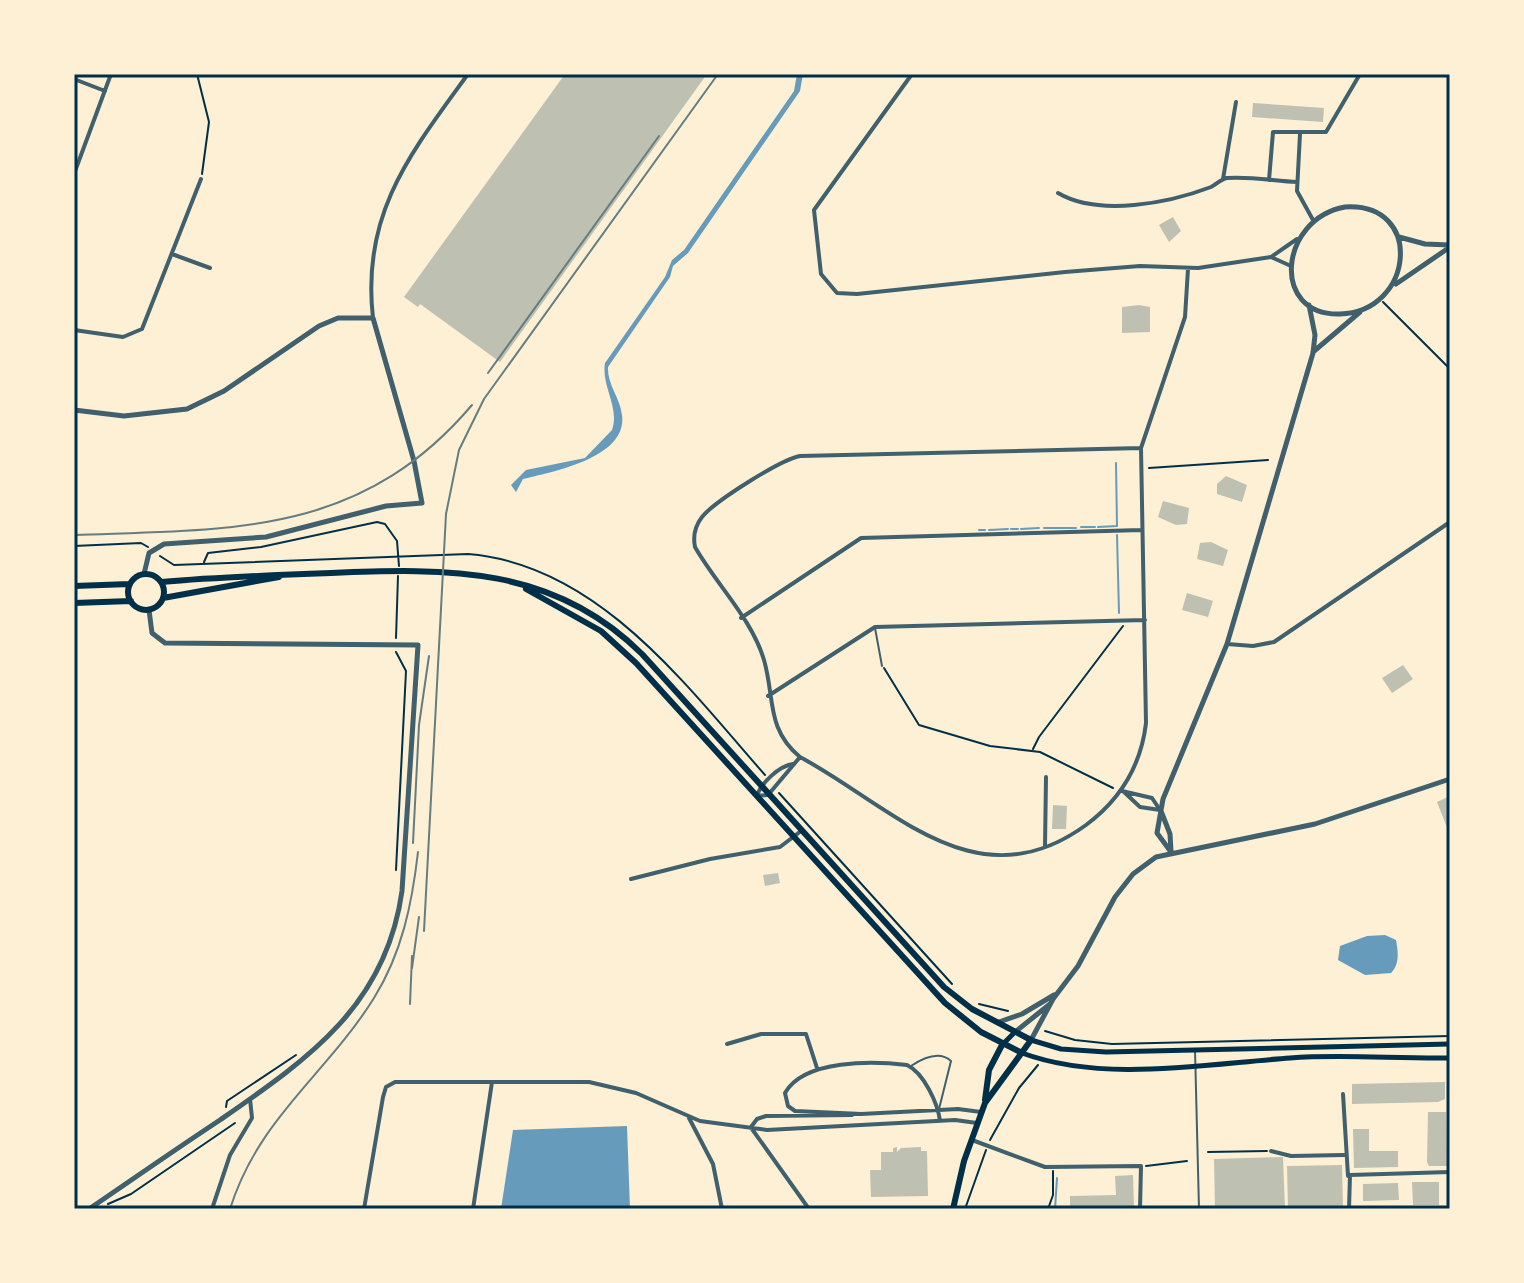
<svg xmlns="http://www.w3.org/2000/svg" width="1524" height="1283" viewBox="0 0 1524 1283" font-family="'DM Sans',sans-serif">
<rect width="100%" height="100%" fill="#fdf0d5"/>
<path fill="#669bbc" d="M797,74H803L800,91L688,253L673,266L670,277L608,367C607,384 620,398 622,415C628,458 551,472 523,479L516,492L511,485L526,470L585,458L612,430C620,407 601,386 605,363L665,277L672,260L684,250L794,91Z
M1385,935L1396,940C1398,951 1400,964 1391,973L1365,975L1338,960L1340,946L1367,936Z
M627,1126L630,1209H501L513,1130Z"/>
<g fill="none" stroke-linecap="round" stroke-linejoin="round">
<path stroke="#669bbc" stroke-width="2" d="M1081,527H1095
M1098,527L1117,526L1116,463
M1044,528H1076
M1011,529H1018
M1021,529L1039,528
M979,530H985
M989,530L1008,529
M1117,535L1119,613
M1055,1209L1057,1178"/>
</g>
<path fill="#bec0b2" d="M565,74H707L500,362L420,304L418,307L404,297Z
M1253,103L1324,108L1323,122L1252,117Z
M1173,217L1181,231L1169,242L1159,225Z
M1139,305L1150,307V332L1122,333V307Z
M1226,476L1247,485L1242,502L1217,494V484Z
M1163,501L1189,508L1187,524L1176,525L1158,517Z
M1211,542L1228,550L1223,566L1197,559L1200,543Z
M1187,593L1213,601L1208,617L1182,610Z
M1403,665L1413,679L1392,693L1382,678Z
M1450,796V835L1437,802Z
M1053,805L1067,806L1066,829H1052Z
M778,873L780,883L765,886L763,875Z
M1445,1082V1099L1438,1102L1352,1104V1084Z
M1428,1112H1446L1447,1166H1429L1427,1162Z
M1353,1129H1369V1151H1398V1167L1354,1168Z
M897,1147V1152L901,1148L921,1147V1151H927L928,1196L871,1197L870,1170H881V1152H893V1148Z
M1283,1157L1285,1209H1215L1214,1159Z
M1342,1165L1343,1209H1288L1287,1166Z
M1133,1175L1134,1209H1070V1196L1116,1195L1115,1176Z
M1412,1182H1439V1205H1413Z
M1398,1183L1399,1200L1363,1201V1184Z"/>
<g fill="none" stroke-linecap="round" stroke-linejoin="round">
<path stroke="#003049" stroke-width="2" d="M197,74L209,122L202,174
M1383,302L1450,369
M1149,468L1268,460
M74,546L141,543L148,547
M160,556L174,565L468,554C597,564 686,685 765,775
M204,562L208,553L261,547L377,522L385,524L397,541L399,566
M396,638L398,576
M396,652L406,671L396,870
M884,668L919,725L990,746L1040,752L1113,788
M1033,749L1039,737L1123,626
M779,793L952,984
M979,1004L1008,1011
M1045,1031L1075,1040L1112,1044L1450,1036
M226,1107L227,1101L296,1055
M990,1140L1019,1088L1038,1065
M1208,1152L1267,1151
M1146,1166L1187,1161
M108,1204L131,1194L235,1123
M965,1209L986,1150
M1048,1209L1053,1195V1171"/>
<path stroke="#3f606c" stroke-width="2" d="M875,628L882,666
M1195,1050L1199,1209
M911,1066C923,1058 939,1050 951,1061L939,1109"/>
<path stroke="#3f606c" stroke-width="4" d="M912,74L814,210L821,274L837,293L857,294L1065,272L1140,266L1198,268L1271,257L1297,239
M74,79L105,91
M1300,134L1297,191L1313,220
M74,174L111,74
M1223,179L1236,102
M1269,180L1273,132H1326L1360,74
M1058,193C1099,217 1169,203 1211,187C1217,184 1221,179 1227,178C1249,176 1275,181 1297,182
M172,254L210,268
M1271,257L1291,266
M373,318C361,214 410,154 468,74
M74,330L123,337L142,329L201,179
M1141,448L800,456C780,460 715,501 702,517C695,526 693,537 695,547C716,584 752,619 764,660C775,698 766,729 800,757C892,806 976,905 1086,825C1121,799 1141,766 1146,723L1141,448L1185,317L1188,269
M741,618L861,538L1142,530
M1227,644L1253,646L1274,642L1450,522
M768,696L875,627L1145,620
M793,764C779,766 761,783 757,796L768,795L800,757
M1122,791L1152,798L1160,810
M1124,792L1140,807L1160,810
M1045,846L1046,777
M631,879L710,859L780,847L801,831
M727,1044L761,1034H806L817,1068
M1343,1094L1348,1176
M861,1114L958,1109L981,1112
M862,1114L795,1111L788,1106L785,1093C804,1059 874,1061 907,1065C924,1073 938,1104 940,1121
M689,1118L713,1164L722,1209
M751,1127L757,1119L766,1116L852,1115
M752,1129L809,1209
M972,1140L1045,1167L1141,1166L1140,1209
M1271,1151L1291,1156L1344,1155
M212,1209L230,1155L252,1118L250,1099
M364,1209L383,1097L386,1087L395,1082H589L636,1093L700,1121L767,1130L955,1120L977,1123
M473,1209L492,1082
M1349,1209L1350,1175L1450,1172"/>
<path stroke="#3f606c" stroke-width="5" d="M1345,207C1425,202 1414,312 1340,314C1270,316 1279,219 1345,207Z
M1399,237L1425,244L1450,245
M1396,284L1450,247
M1313,352L1360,312
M74,410L124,416L187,409L224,391L319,326L338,318H373L414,461L422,503L386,506L266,537L164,544L149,553L144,574
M1161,811L1170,834L1171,851
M1171,852L1157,833L1163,799L1227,644L1313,353L1315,335L1309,305
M999,1022L1022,1014L1054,995
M1015,1032L1050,1004
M1031,1040L1053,999L1078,966L1115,897L1133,874L1156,857L1315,824L1450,779
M89,1209C133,1179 176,1149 220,1120C308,1059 386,1006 402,891L418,645L165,643L152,633L149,610"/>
<path stroke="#003049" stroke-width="5" d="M1031,1040L1061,1049L1106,1052L1450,1044
M1002,1045L1015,1032
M1022,1053C1103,1083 1205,1064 1290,1058C1343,1054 1397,1059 1450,1058"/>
<path stroke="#003049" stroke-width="6" d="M128 592a18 18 0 1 1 36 0a18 18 0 1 1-36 0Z
M161,582C218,577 274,575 331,573C448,568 554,566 642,654L944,987L972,1009L1031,1040L985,1103L964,1161L953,1209
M74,586L130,584
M526,589L601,631L636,663L945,1003L981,1032L1022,1053
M163,598L279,577
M74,603L131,601
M985,1100L989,1070L1002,1045"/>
<path stroke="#657d81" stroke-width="2" d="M488,373L659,136
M74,535C231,529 360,537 472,405
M413,843L419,725L429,656
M424,931L446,514L459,450L484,399L718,74
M412,968L419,917
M410,1004L412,956
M230,1209C259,1117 326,1075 374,998C402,953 412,904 418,852"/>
</g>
<rect width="1524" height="1283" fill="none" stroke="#fdf0d5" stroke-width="152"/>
<rect x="76" y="76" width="1372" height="1131" fill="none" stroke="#003049" stroke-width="3"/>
</svg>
